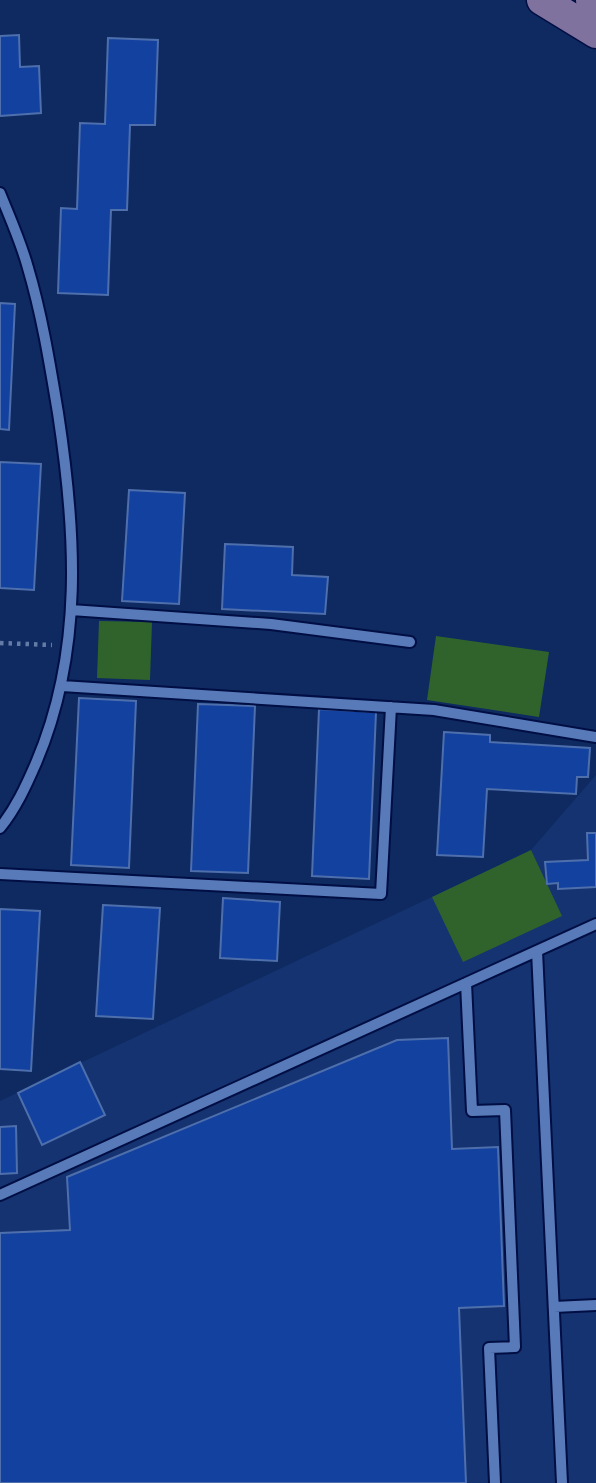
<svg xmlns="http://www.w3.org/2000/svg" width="596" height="1483" viewBox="0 0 596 1483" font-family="Lato,sans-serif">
<rect width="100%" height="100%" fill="#0e2a61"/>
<path fill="#153370" d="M596,775V1483H0V1101L531,850Z"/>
<path fill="#30632c" d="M99,621L152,622L150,680L97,678Z
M436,636L549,652L539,717L427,700Z
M531,850L562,916L463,962L432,897Z"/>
<path fill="#12419f" stroke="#4e6fac" stroke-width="2" d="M19,35L20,67L39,66L41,113L0,116V36Z
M108,38L158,40L155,125H130L127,210H111L108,295L58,293L61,208L77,209L80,123L105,124Z
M0,303L15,304L9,430L0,429Z
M0,462L41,464L34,590L0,588Z
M129,490L185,493L179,604L122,601Z
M225,544L293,547L292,575L328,577L325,614L222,609Z
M79,698L136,701L129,868L71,865Z
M198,704L255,706L248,873L191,871Z
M319,709L376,712L369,879L312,876Z
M444,732L490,735V742L590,748L588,777H577L576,794L487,789L483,857L437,855Z
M587,833H596V887L558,889V883L547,884L545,862L588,860Z
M223,898L280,902L277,961L220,958Z
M103,905L160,908L153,1019L96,1016Z
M0,909L40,911L31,1071L0,1069Z
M448,1038L452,1149L498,1147L504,1306L459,1308L466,1483H0V1233L70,1230L67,1177L397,1040Z
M80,1062L105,1115L42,1145L18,1093Z
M16,1126L17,1173L0,1174V1127Z"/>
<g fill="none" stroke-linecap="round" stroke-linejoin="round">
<g stroke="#000e44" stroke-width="14">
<path id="lane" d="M0,193C10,218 21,242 28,268C42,315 50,365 58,413C76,531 84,651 36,763C26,786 16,808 0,828
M71,610L271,624L410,642
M62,686L434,710L596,737
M0,874L381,894L391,707
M537,951L562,1483
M466,983L472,1111L505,1110L515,1347L489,1348L495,1483
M0,1195L596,924
M554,1307L596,1305"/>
</g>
<g stroke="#000e44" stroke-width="33">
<path id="secondary" d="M542,0L596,33
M591,0L596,3"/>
</g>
<path stroke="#647ba6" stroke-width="4.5" stroke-dasharray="3.5 5" stroke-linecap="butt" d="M0,643L52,645"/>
<use href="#lane" stroke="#587ab8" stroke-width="10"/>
<use href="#secondary" stroke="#7f729e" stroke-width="30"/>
</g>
</svg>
